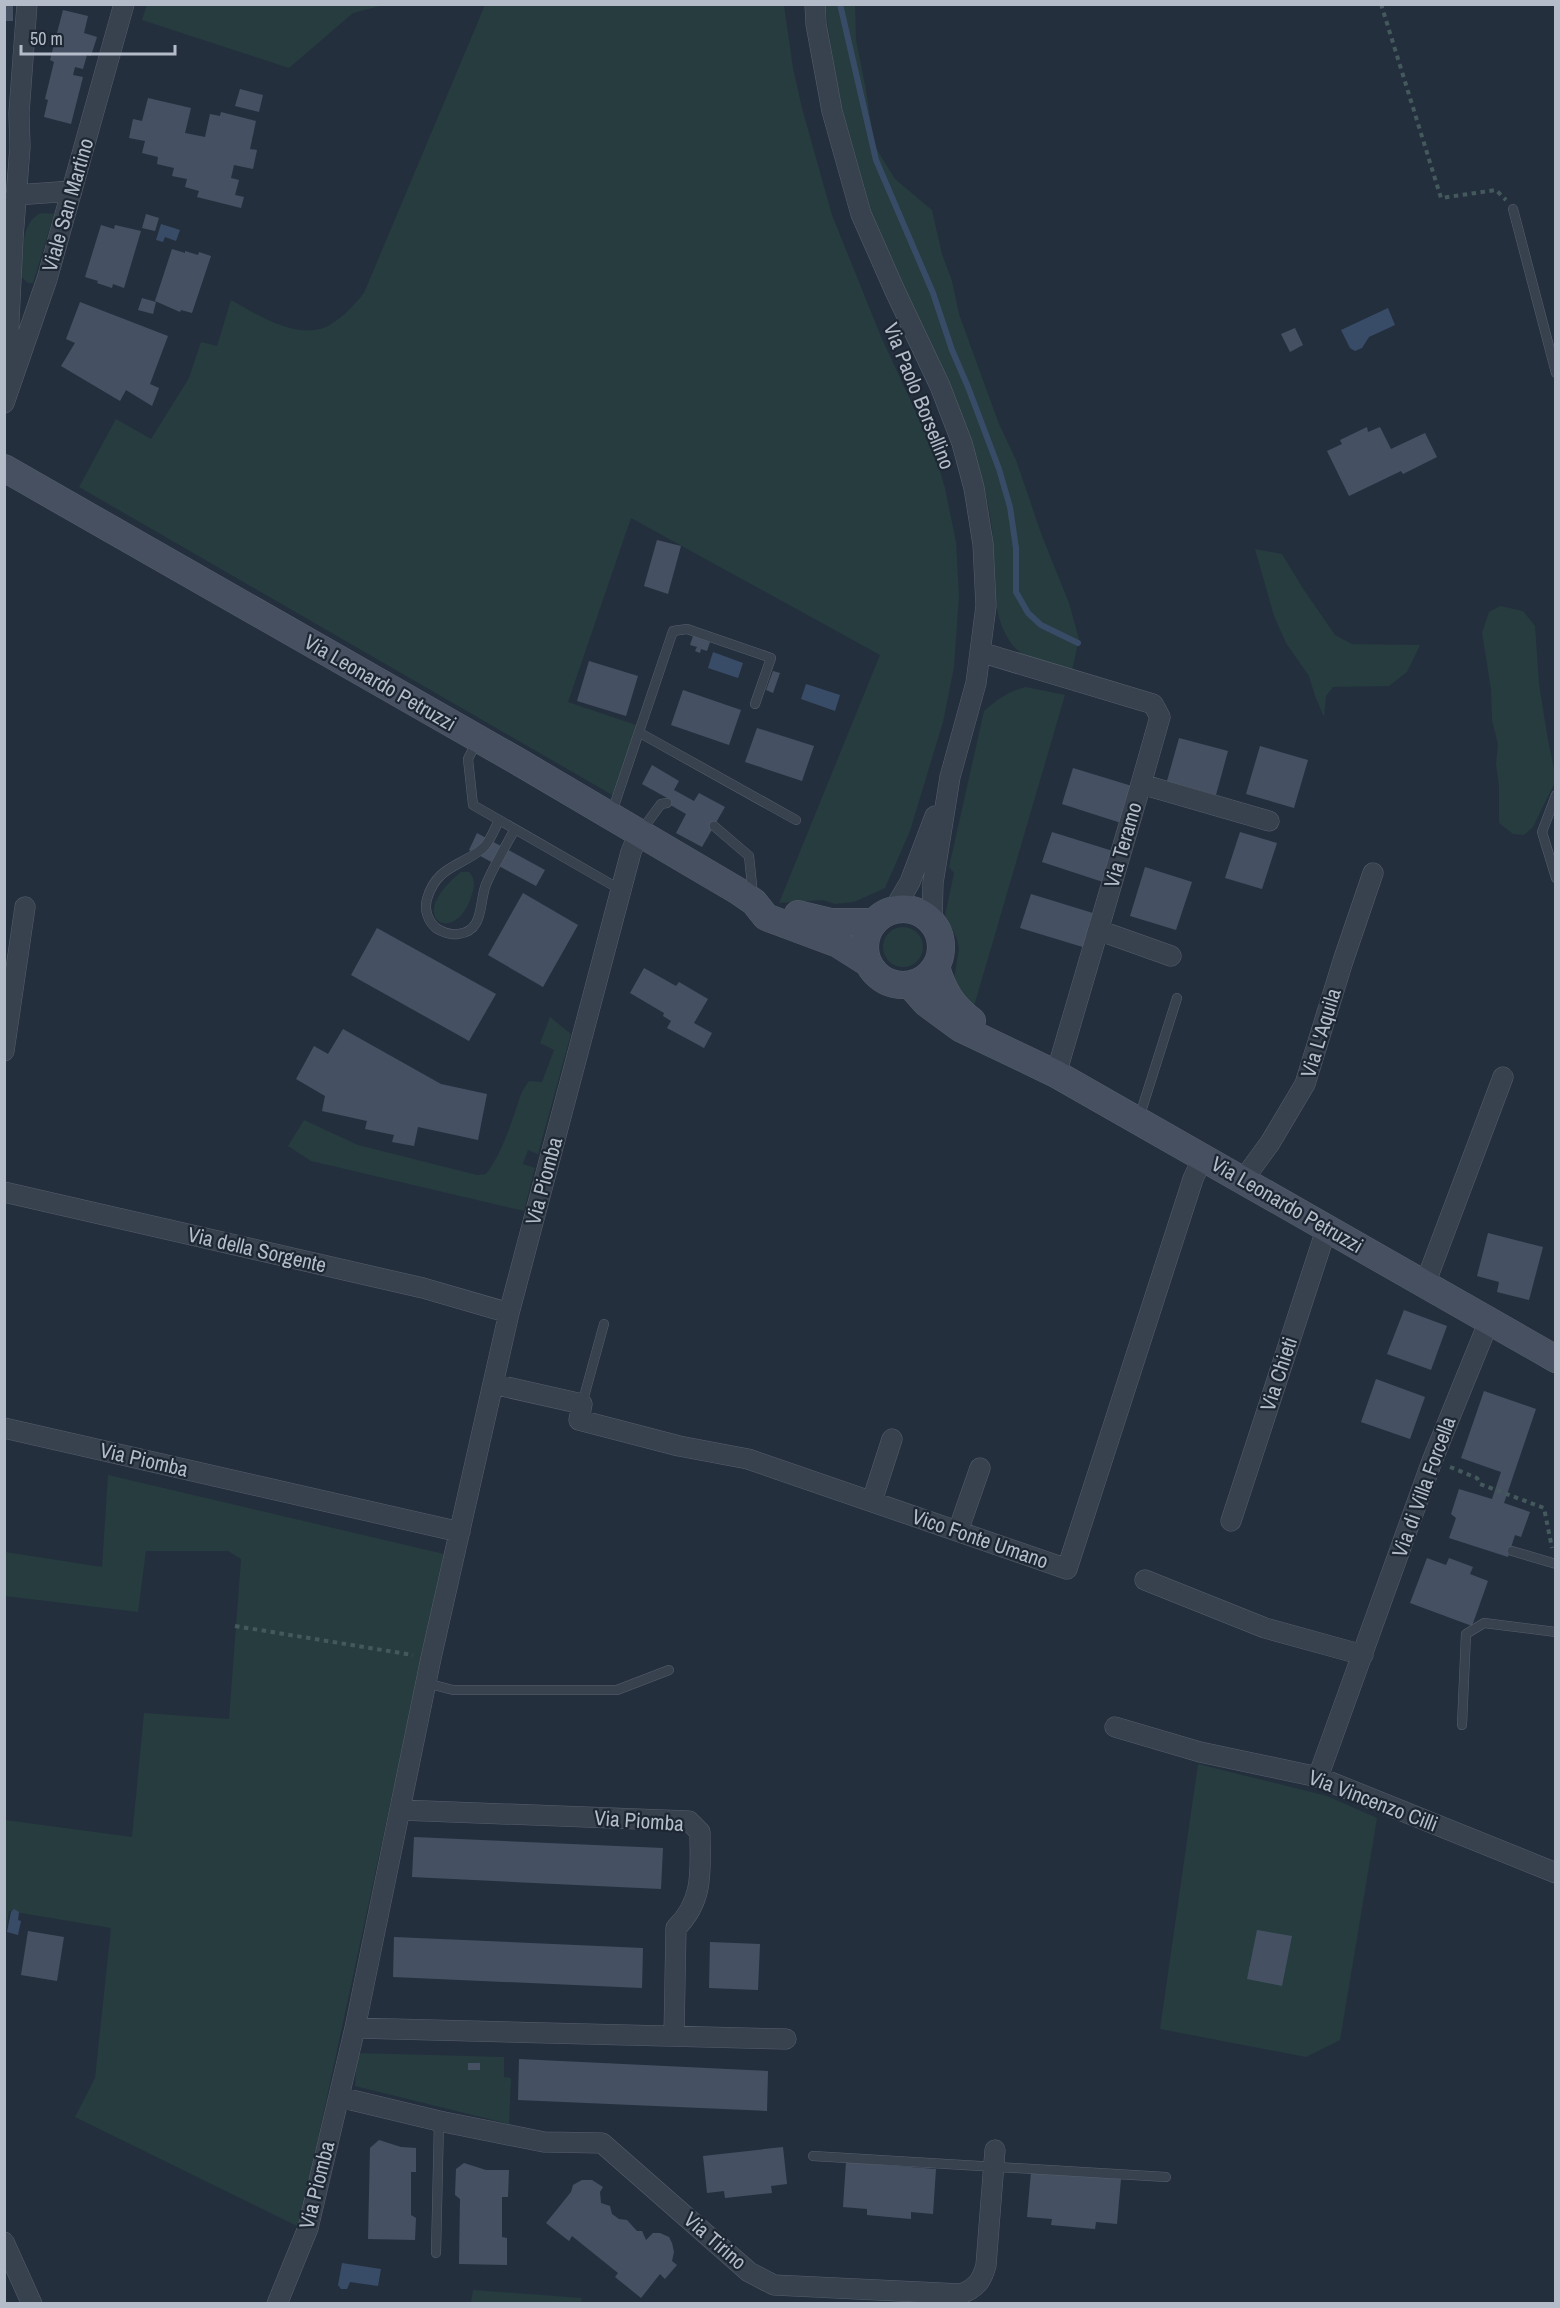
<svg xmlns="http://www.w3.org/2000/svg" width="1560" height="2308" viewBox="0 0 1560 2308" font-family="'Archivo Narrow',sans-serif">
<rect width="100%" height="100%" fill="#242f3e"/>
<path fill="#263c3f" d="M147,4H384V5L353,13L289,68L142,20Z
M485,5H784L793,68L802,108L832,215L882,339L934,451L945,488L956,542L959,595L954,667L943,722L910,831L885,888L854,902L835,904L823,900L779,903L880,655L631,518L568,702L639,726L614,796L79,487L116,419L151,439L189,378L201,342L217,346L231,300C259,316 302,344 333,323C345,315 355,304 364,293Z
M825,5H855L856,40L866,90L874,145L895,179L932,210L942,254L952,281L959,314L999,424L1016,460L1042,536L1069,603L1079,639L1071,675C1049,667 1022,661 1009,640C989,608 995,566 992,529C990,511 985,489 980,472C947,371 890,279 859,178C842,122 833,63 825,5Z
M41,213L54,214L33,283C27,284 24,280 21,275C23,255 20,222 41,213Z
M1255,549L1282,554L1304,590L1335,635L1352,644L1420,645L1407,672L1389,686L1333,687L1326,696L1324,717L1315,696L1309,676L1286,643L1274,616Z
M1500,606L1523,611L1535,626L1539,684L1548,740L1555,774V782L1533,827L1524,835L1513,834L1499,823V786L1496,764L1498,744L1492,720L1491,689L1482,633L1489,612Z
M1026,687L1065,695L972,1013L954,979L959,949L957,939L945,915L954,873L949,867L984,711C998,699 1009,691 1026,687Z
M461,872H469C475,878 475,885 472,894C457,948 401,920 461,872Z
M883 947a20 20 0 1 1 40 0a20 20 0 1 1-40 0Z
M550,1017L571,1034L538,1154L528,1150L523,1164L535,1168L524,1211L311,1161L288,1146L304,1120L358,1145L477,1175L486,1174C499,1157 508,1133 515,1112C519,1100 521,1091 529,1081L542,1082L554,1050L540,1043Z
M108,1475L444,1554L299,2227L75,2117L95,2078L111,1928L9,1911L5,1936V1820L132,1837L144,1713L229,1719L241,1559L228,1551H146L138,1612L5,1596V1552L102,1567Z
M1198,1764L1327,1796L1377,1818L1340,2040L1306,2057L1160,2029Z
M357,2053L504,2057V2077L511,2078L509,2124L355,2086Z
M473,2290L582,2298L581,2303H471Z"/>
<path fill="#394c67" d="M161,224L180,230L176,241L165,237L163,242L156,240Z
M1388,308L1395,325L1369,337L1362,348L1355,351L1350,348L1341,330Z
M713,652L743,663L738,678L708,668Z
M806,684L840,695L835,711L801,699Z
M14,1909L19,1912L18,1920L21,1921L18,1935L7,1932L11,1912Z
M342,2263L381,2269L378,2286L350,2282L347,2289H341L338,2285Z"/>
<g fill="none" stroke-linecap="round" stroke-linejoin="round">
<path stroke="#394c67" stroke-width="6" d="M840,4L876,160L933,293L952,350L968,387L999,469L1010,507L1016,548V592L1028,613L1041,625L1078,643"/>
</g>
<path fill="#455162" d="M4,4H13V21H4Z
M63,10L88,16L84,33L97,37L91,56L87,55L83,69L75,67L73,75L83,77L71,124L44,117L48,100L45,99L54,62L50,60Z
M240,89L263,95L259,112L235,106Z
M148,98L191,108L185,133L205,137L210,114L220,116L221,112L256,121L250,149L257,150L253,169L234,165L231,178L239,180L235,195L244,197L241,208L197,197L199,191L185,187L187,179L172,176L174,168L157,164L158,157L142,153L145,141L129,138L133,119L142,121Z
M146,214L159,218L155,231L142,228Z
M101,225L114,229L115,225L141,231L124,288L113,284L112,288L97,283L98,281L85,277Z
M172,249L185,253V251L198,255L199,252L211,256L192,313L181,310L180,312L155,301Z
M142,298L156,302L153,314L138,310Z
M80,302L168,336L150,384L159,388L152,406L126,390L120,401L61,366L75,343L66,339Z
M1295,328L1303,345L1290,352L1281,334Z
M1367,427L1368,432L1380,427L1391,449L1425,433L1437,457L1403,474L1401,471L1349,496L1327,451L1342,444L1340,440Z
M657,540L681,546L668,594L644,586Z
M693,636L710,642L707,651L701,649L700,653L695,651L697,647L690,645Z
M589,661L638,676L626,716L577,701Z
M773,671L780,673L773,693L766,690Z
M683,690L741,710L729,745L671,725Z
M757,728L814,746L802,781L745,762Z
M1179,738L1228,751L1216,795L1167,781Z
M1260,746L1308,760L1294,808L1246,794Z
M652,765L679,781L674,790L694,801L699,793L725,807L702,847L676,833L686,814L667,803L669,799L642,784Z
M1073,768L1132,786L1121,823L1062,804Z
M1052,832L1116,852L1106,883L1042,862Z
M1240,832L1277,843L1262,889L1225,878Z
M477,833L545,870L536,886L469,850Z
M1145,867L1192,882L1176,930L1130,916Z
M523,893L578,925L543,987L488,955Z
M1031,894L1096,914L1086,948L1020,928Z
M377,928L496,994L469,1041L351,975Z
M644,968L676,986L679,982L708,999L694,1023L712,1033L704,1048L667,1028L671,1021L663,1016L664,1013L630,993Z
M343,1029L441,1084L487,1094L478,1140L418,1127L414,1146L392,1142L394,1135L365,1129L367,1121L322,1111L325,1096L296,1079L314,1046L328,1054Z
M1488,1233L1543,1247L1529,1300L1497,1292L1499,1282L1477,1276Z
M1404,1310L1447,1326L1431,1370L1387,1354Z
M1376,1379L1425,1397L1410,1439L1361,1422Z
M1484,1391L1536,1409L1504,1503L1530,1512L1521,1537L1515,1535L1508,1557L1449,1538L1456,1518L1451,1514L1459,1489L1492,1499L1501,1472L1461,1458Z
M1427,1558L1446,1565L1449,1558L1473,1567L1470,1574L1488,1581L1472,1626L1410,1603Z
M414,1837L663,1848L661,1889L412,1877Z
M1257,1930L1292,1936L1282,1986L1247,1979Z
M28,1931L64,1937L57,1981L21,1975Z
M394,1937L643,1948L642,1988L393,1977Z
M710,1942L760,1944L758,1990L709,1988Z
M519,2059L768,2071L767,2111L518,2100Z
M468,2063H480V2070H468Z
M379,2140L401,2147L416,2148V2172H411V2215L416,2218L415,2240L368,2239L370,2148Z
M783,2147L787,2184L771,2186L772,2193L725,2198L724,2191L707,2193L703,2156Z
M846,2162L936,2169L933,2214L911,2212V2219L867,2215V2209L843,2207Z
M464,2163L486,2170H509L508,2197H502V2237L507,2238V2265L459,2264L460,2199L455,2195L456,2169Z
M1031,2172L1121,2179L1117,2224L1096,2222L1095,2229L1051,2225L1052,2219L1027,2217Z
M582,2180H592L603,2187L600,2192L601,2203L610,2206L612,2214L619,2219L627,2220L637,2231H642L646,2240L653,2233H660L669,2237L672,2243L674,2252L672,2261L677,2265L665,2279L660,2274L641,2298L615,2277L618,2273L572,2236L569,2241L546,2223L571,2192L573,2185Z"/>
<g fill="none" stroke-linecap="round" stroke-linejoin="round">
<g stroke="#565f6c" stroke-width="10">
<path id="service" d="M1513,209L1556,373
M640,733L796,820
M477,741L468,759L473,805L621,890
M1556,795L1542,832L1556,878
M611,815L673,631L687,629L771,658L755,704
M499,820C495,828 490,842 483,848C461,867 437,865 427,899C424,910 428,921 436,928C442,932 451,935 458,934C486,931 478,900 487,882C495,864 505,847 515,829
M714,826L749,856L752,885L746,894
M641,831L661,804L667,803
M1139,1118L1177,998
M582,1404L604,1324
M1512,1551L1556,1564
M426,1683L453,1690H617L669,1670
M1462,1725L1466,1634L1484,1623L1556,1632
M813,2156L1166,2177
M436,2253L439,2121"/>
</g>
<g stroke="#565f6c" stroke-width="21">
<path id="minor" d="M815,4L816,24L832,111L861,214L895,291L940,386L962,443L974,488L983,544L986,606L976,683L950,777L933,883L932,922
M16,195L72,191
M13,373L8,342L13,238L20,147L19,113L27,4
M4,403L47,279L124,4
M980,652L1153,704L1160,717L1141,784
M893,911L910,882L935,816
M1098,930L1171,956
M4,1051L25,907
M1056,1074L1141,784L1269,821
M1243,1180L1270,1143L1305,1084L1343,961L1373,873
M4,1192L423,1288L509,1313
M1425,1284L1503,1077
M493,1384L582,1404L579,1420L679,1446L748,1459L1067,1569L1193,1179L1203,1157
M4,1428L460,1532
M872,1501L892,1439
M1231,1521L1327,1227
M958,1531L980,1468
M1145,1580L1265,1628L1363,1655
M1115,1727L1200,1752L1318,1777L1556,1873
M1318,1777L1432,1461L1489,1321
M400,1810L689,1821L700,1832C700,1869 705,1899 676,1928L674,2035
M355,2028L786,2039
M339,2097L439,2121L544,2142L602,2143L749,2272L774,2285L961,2294C976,2288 982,2281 986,2265L995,2150
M4,2242L32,2304
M277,2304L308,2228L355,2028L431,1658L509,1313L631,852L639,833"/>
</g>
<g stroke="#565f6c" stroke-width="28">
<path id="secondary" d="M4,468L519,762L738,891L754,902L766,917L838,944L868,963
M865 947a38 38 0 1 1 76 0a38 38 0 1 1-76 0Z
M798,914L831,922H874
M936,967C943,991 952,1006 972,1021
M910,985L926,1003L960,1028L1056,1074L1556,1359"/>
</g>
<path stroke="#44595c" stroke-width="4" stroke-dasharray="4.5 4.5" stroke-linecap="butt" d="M1381,4L1441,198L1496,190L1506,200
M1450,1467L1477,1478L1480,1484L1544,1508L1552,1548
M235,1626L413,1655"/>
<use href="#service" stroke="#38414e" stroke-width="9"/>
<use href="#minor" stroke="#38414e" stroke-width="20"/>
<use href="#secondary" stroke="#465061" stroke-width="27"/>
</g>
<g text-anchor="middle" stroke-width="4.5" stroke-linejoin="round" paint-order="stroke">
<g font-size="21" fill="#b4bcc9" stroke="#1d2633">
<text transform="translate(68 205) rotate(-74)" y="7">Viale San Martino</text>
<text transform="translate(919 396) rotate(68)" y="7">Via Paolo Borsellino</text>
<text transform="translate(380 683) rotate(30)" y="7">Via Leonardo Petruzzi</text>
<text transform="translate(1123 845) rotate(-74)" y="7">Via Teramo</text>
<text transform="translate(1321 1033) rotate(-73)" y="7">Via L'Aquila</text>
<text transform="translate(544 1181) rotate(-75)" y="7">Via Piomba</text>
<text transform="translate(1287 1205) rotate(30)" y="7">Via Leonardo Petruzzi</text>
<text transform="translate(257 1250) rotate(13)" y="7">Via della Sorgente</text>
<text transform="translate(1279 1374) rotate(-72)" y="7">Via Chieti</text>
<text transform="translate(144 1460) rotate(13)" y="7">Via Piomba</text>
<text transform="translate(1424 1487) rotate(-70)" y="7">Via di Villa Forcella</text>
<text transform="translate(980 1539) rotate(19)" y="7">Vico Fonte Umano</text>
<text transform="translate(1373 1801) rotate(21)" y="7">Via Vincenzo Cilli</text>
<text transform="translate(639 1821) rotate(4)" y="7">Via Piomba</text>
<text transform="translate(317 2185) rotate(-76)" y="7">Via Piomba</text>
<text transform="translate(715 2241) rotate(41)" y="7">Via Tirino</text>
</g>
</g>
<rect width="1560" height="2308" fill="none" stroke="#b4bcc9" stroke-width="12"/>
<path d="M21 45v9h154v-9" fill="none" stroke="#b4bcc9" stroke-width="3"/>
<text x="30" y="45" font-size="18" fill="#b4bcc9" stroke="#1d2633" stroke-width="4.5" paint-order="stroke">50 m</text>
</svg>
